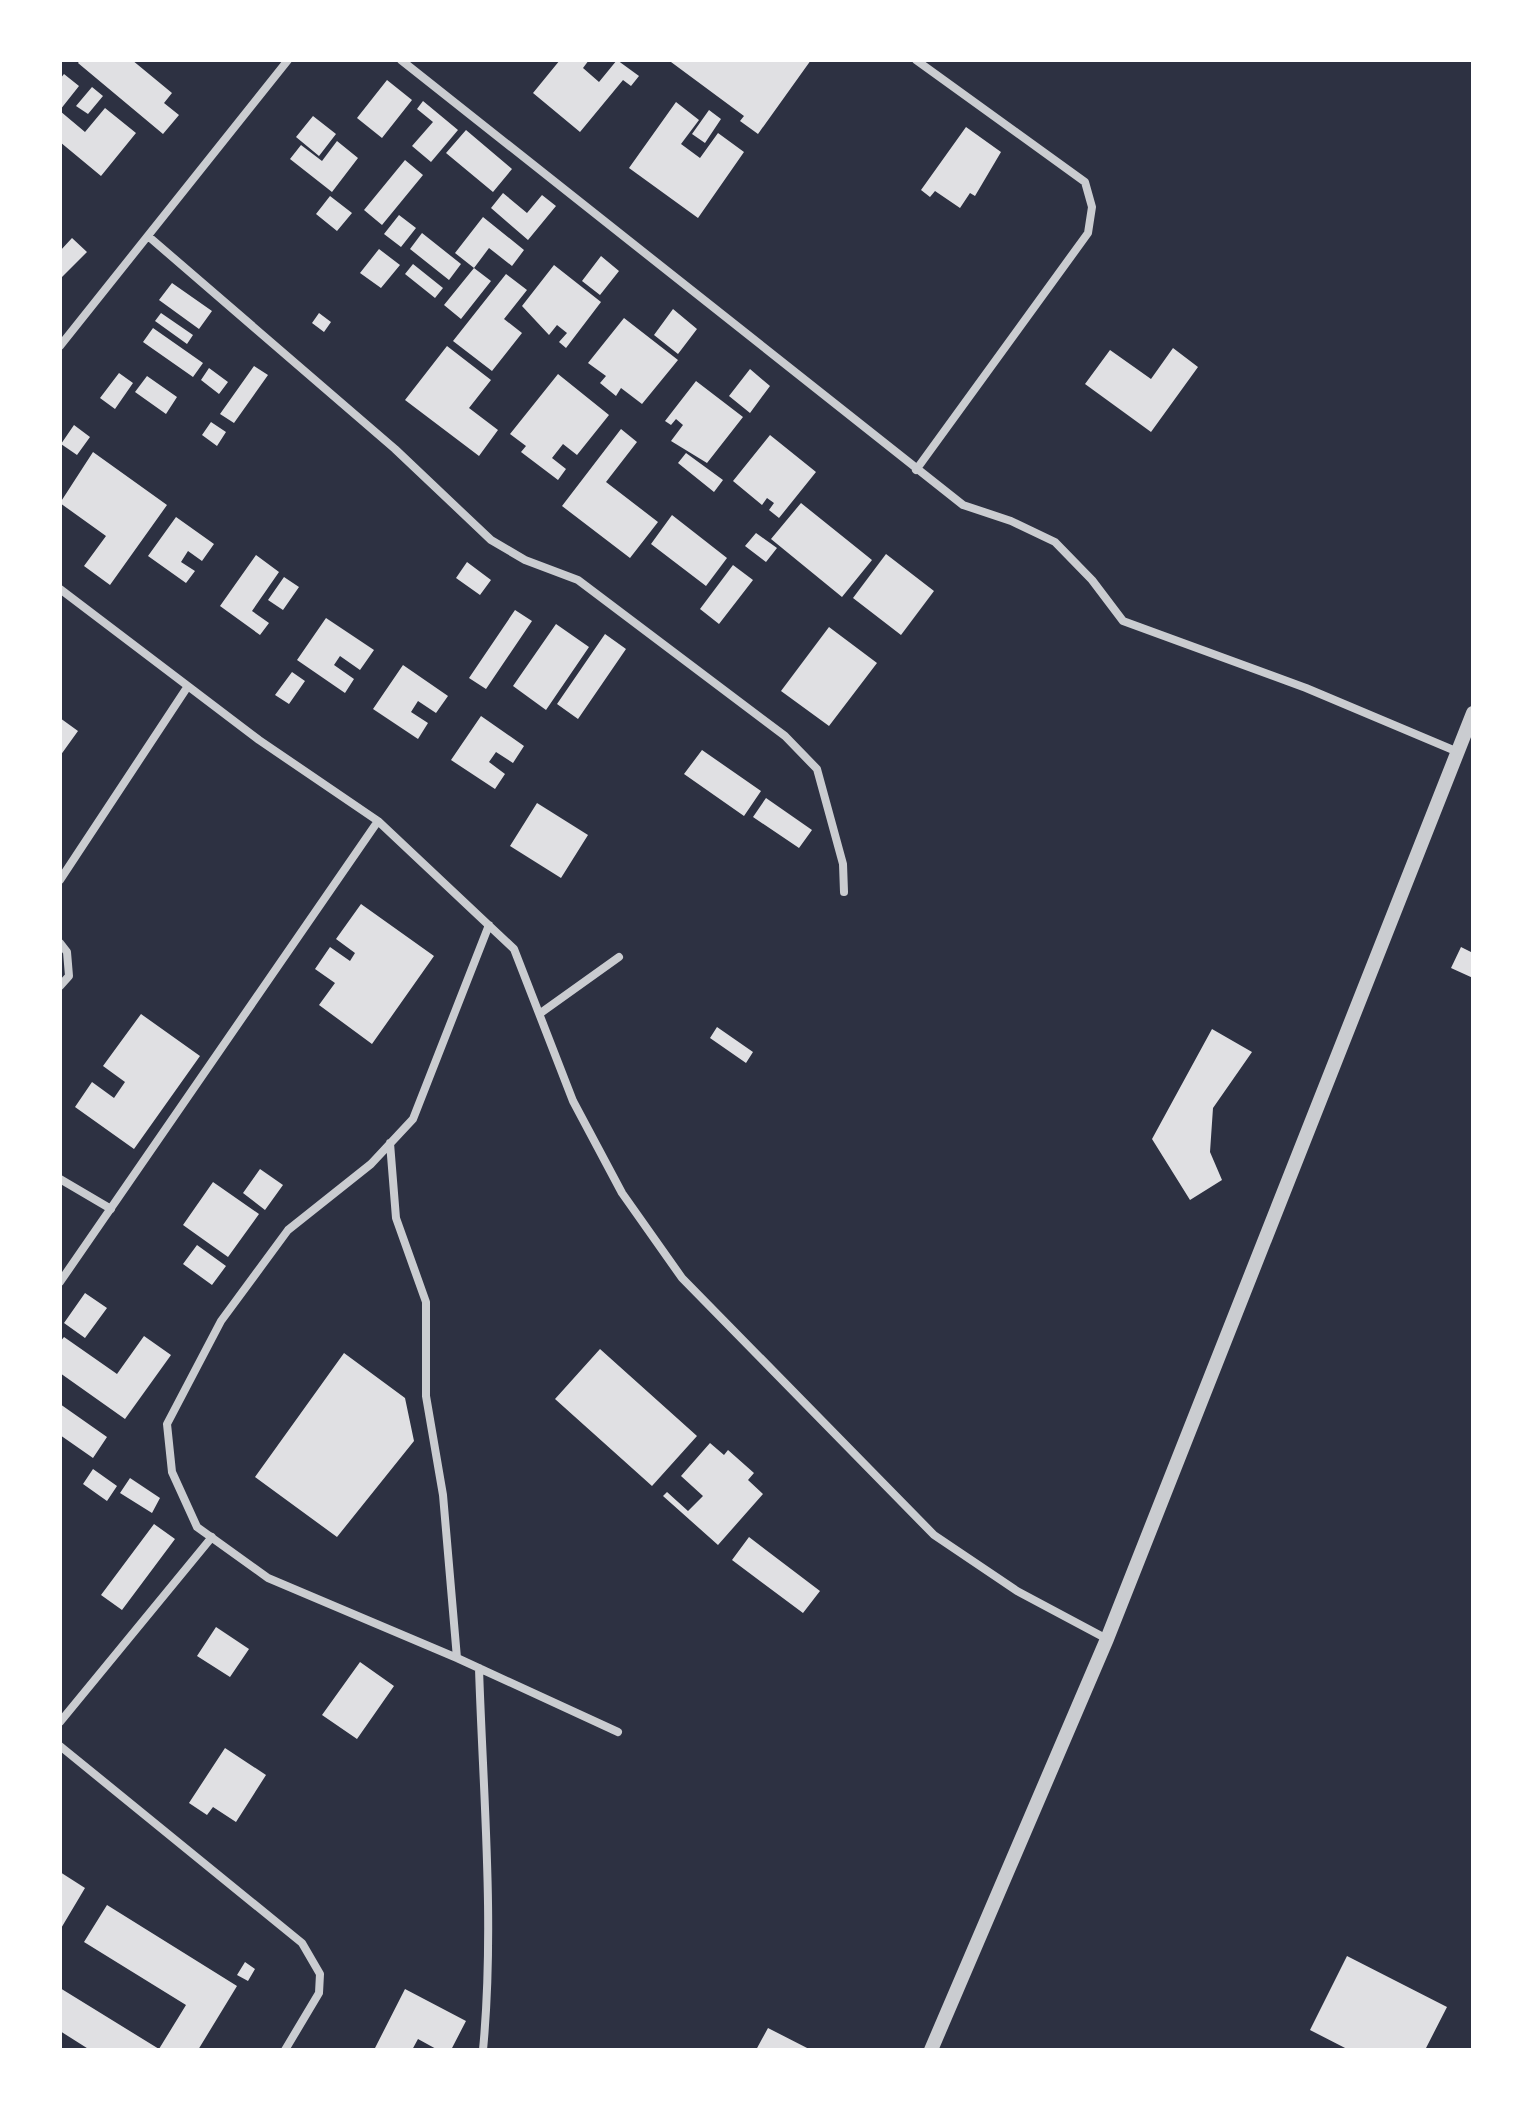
<svg xmlns="http://www.w3.org/2000/svg" width="1533" height="2110" viewBox="0 0 1533 2110" font-family="'Golos Text',sans-serif">
<rect width="100%" height="100%" fill="#2d3142"/>
<path fill="#e0e0e3" d="M80,60H132L172,93L164,103L179,115L163,134L78,63Z
M560,60H589L583,68L599,82L617,60L639,76L631,86L623,80L580,132L533,93Z
M672,60H811L758,134L740,121L744,116L671,62Z
M64,74L79,86L60,110V79Z
M387,80L412,100L382,138L357,118Z
M92,87L103,96L88,114L76,106Z
M423,101L458,130L431,162L412,146L433,122L417,109Z
M676,102L699,120L681,144L700,158L718,133L744,152L698,218L629,168Z
M105,108L136,133L101,176L60,142V111L85,132Z
M709,110L721,119L705,143L692,134Z
M313,116L336,134L319,156L296,137Z
M966,127L1001,152L975,196L970,193L960,208L935,191L930,197L921,190Z
M466,130L512,169L493,192L446,153Z
M337,141L358,158L332,192L290,159L301,145L322,161Z
M405,160L423,175L382,225L364,210Z
M503,193L527,213L542,195L556,206L528,240L491,208Z
M330,196L352,213L337,231L316,214Z
M399,215L416,228L401,247L384,234Z
M483,217L524,250L512,266L489,248L474,268L491,281L461,319L444,305L474,268L455,253Z
M422,233L461,264L449,280L410,249Z
M72,238L87,252L60,279V251Z
M379,249L400,265L381,288L360,273Z
M601,256L619,271L600,295L582,281Z
M413,264L443,288L435,298L405,274Z
M554,265L601,302L566,348L559,342L567,333L557,325L549,335L522,306Z
M506,274L527,290L504,319L522,333L492,371L453,341Z
M172,283L212,311L199,329L159,300Z
M673,309L697,329L678,354L654,335Z
M161,313L193,335L187,344L155,321Z
M319,313L331,322L324,332L312,323Z
M624,318L678,360L642,404L621,388L616,396L600,383L606,376L588,363Z
M153,328L203,363L193,377L143,342Z
M447,346L491,380L469,408L498,430L479,456L405,400Z
M1173,348L1198,367L1151,432L1085,384L1110,350L1151,379Z
M254,366L268,375L234,423L220,414Z
M209,368L228,382L219,394L201,380Z
M750,369L770,386L750,413L729,396Z
M119,373L133,383L115,409L100,398Z
M558,374L609,415L577,455L563,444L552,458L566,469L558,480L521,452L526,446L510,434Z
M147,376L177,397L166,414L135,392Z
M696,381L743,417L707,463L671,441L683,425L676,419L671,425L665,421Z
M211,422L226,432L217,446L202,435Z
M74,425L90,437L77,455L61,444Z
M621,429L637,442L606,482L658,522L630,558L562,506Z
M770,435L816,472L779,518L769,510L774,503L767,498L762,505L733,481Z
M93,452L167,505L110,585L84,566L106,536L60,503Z
M686,453L723,480L714,492L678,463Z
M801,503L872,560L842,597L771,539Z
M672,515L727,558L706,586L651,544Z
M176,517L214,544L202,561L188,551L181,562L195,571L186,583L148,556Z
M756,533L777,548L766,562L745,546Z
M886,554L934,591L901,635L853,598Z
M256,555L279,572L252,611L269,623L260,635L220,606Z
M467,562L491,580L480,595L456,578Z
M733,565L753,580L719,624L700,609Z
M284,577L299,587L283,610L268,600Z
M515,610L532,621L486,689L469,678Z
M326,618L374,650L360,670L340,656L334,665L354,679L345,693L297,660Z
M556,624L589,647L546,710L513,686Z
M829,627L877,663L829,726L781,691Z
M605,634L626,649L578,719L557,704Z
M403,665L448,696L436,713L418,701L411,712L428,723L418,739L373,709Z
M292,672L305,681L289,704L275,695Z
M481,716L524,746L513,763L496,752L489,762L505,774L495,789L451,760Z
M60,718L78,731L60,756Z
M702,750L761,791L744,816L684,774Z
M766,798L812,830L799,848L753,817Z
M537,803L588,835L561,878L510,846Z
M361,904L434,956L372,1044L319,1005L335,983L315,969L330,947L350,961L355,953L336,939Z
M1461,947L1473,953V978L1451,968Z
M141,1014L200,1056L134,1149L75,1107L92,1082L114,1098L125,1082L103,1066Z
M717,1027L753,1052L746,1063L710,1038Z
M1212,1029L1252,1052L1213,1108L1210,1152L1222,1180L1190,1200L1152,1139Z
M260,1169L283,1185L265,1210L243,1193Z
M213,1182L259,1214L228,1257L183,1225Z
M197,1245L226,1266L212,1285L183,1264Z
M85,1293L107,1308L85,1338L64,1323Z
M144,1336L171,1355L125,1419L60,1373V1342L64,1337L117,1374Z
M600,1349L697,1436L652,1486L555,1399Z
M344,1353L405,1398L414,1441L337,1537L255,1477Z
M60,1404L107,1437L93,1458L60,1435Z
M710,1443L724,1455L728,1450L754,1473L748,1480L763,1494L718,1545L663,1496L667,1492L688,1511L703,1496L681,1476Z
M93,1469L117,1486L107,1501L83,1484Z
M130,1478L160,1498L152,1513L120,1493Z
M154,1524L175,1539L122,1610L101,1595Z
M749,1537L820,1591L803,1613L732,1560Z
M216,1627L249,1649L230,1677L197,1656Z
M360,1662L394,1686L357,1739L322,1715Z
M225,1748L266,1775L236,1822L213,1807L207,1815L189,1803Z
M60,1872L85,1888L60,1930Z
M107,1905L237,1986L198,2050H90L60,2031V1988L159,2049L186,2005L84,1942Z
M1347,1956L1447,2007L1425,2050H1349L1310,2030Z
M245,1962L255,1969L248,1981L237,1975Z
M405,1989L466,2021L451,2050H438L418,2039L412,2050H374Z
M768,2028L811,2050H756Z"/>
<g fill="none" stroke-linecap="round" stroke-linejoin="round">
<path stroke="#caccd0" stroke-width="8" d="M401,60L963,505L1011,521L1055,542L1092,580L1123,621L1306,688L1458,752
M148,236L395,449L491,540L525,560L578,580L785,736L817,769L843,864L844,892
M60,346L288,60
M916,470L1088,233L1092,207L1085,182L916,60
M60,589L259,740L378,821L514,949L573,1101L622,1193L682,1278L934,1535L1017,1591L1107,1639
M60,880L188,686
M489,925L413,1119L371,1164L288,1230L221,1321L167,1424L172,1472L197,1527L268,1578L457,1658L618,1732
M60,943L67,952L69,976L60,986
M542,1012L619,957
M390,1143L396,1218L426,1302V1396L443,1495L457,1658
M60,1179L111,1209
M60,1282L378,821
M479,1668C483,1794 495,1924 483,2050
M60,1722L212,1537
M60,1746L302,1943L320,1974L319,1993L285,2050"/>
<path stroke="#caccd0" stroke-width="14" d="M931,2050L1107,1639L1473,713"/>
</g>
<rect width="1533" height="2110" fill="none" stroke="#ffffff" stroke-width="124"/>
</svg>
